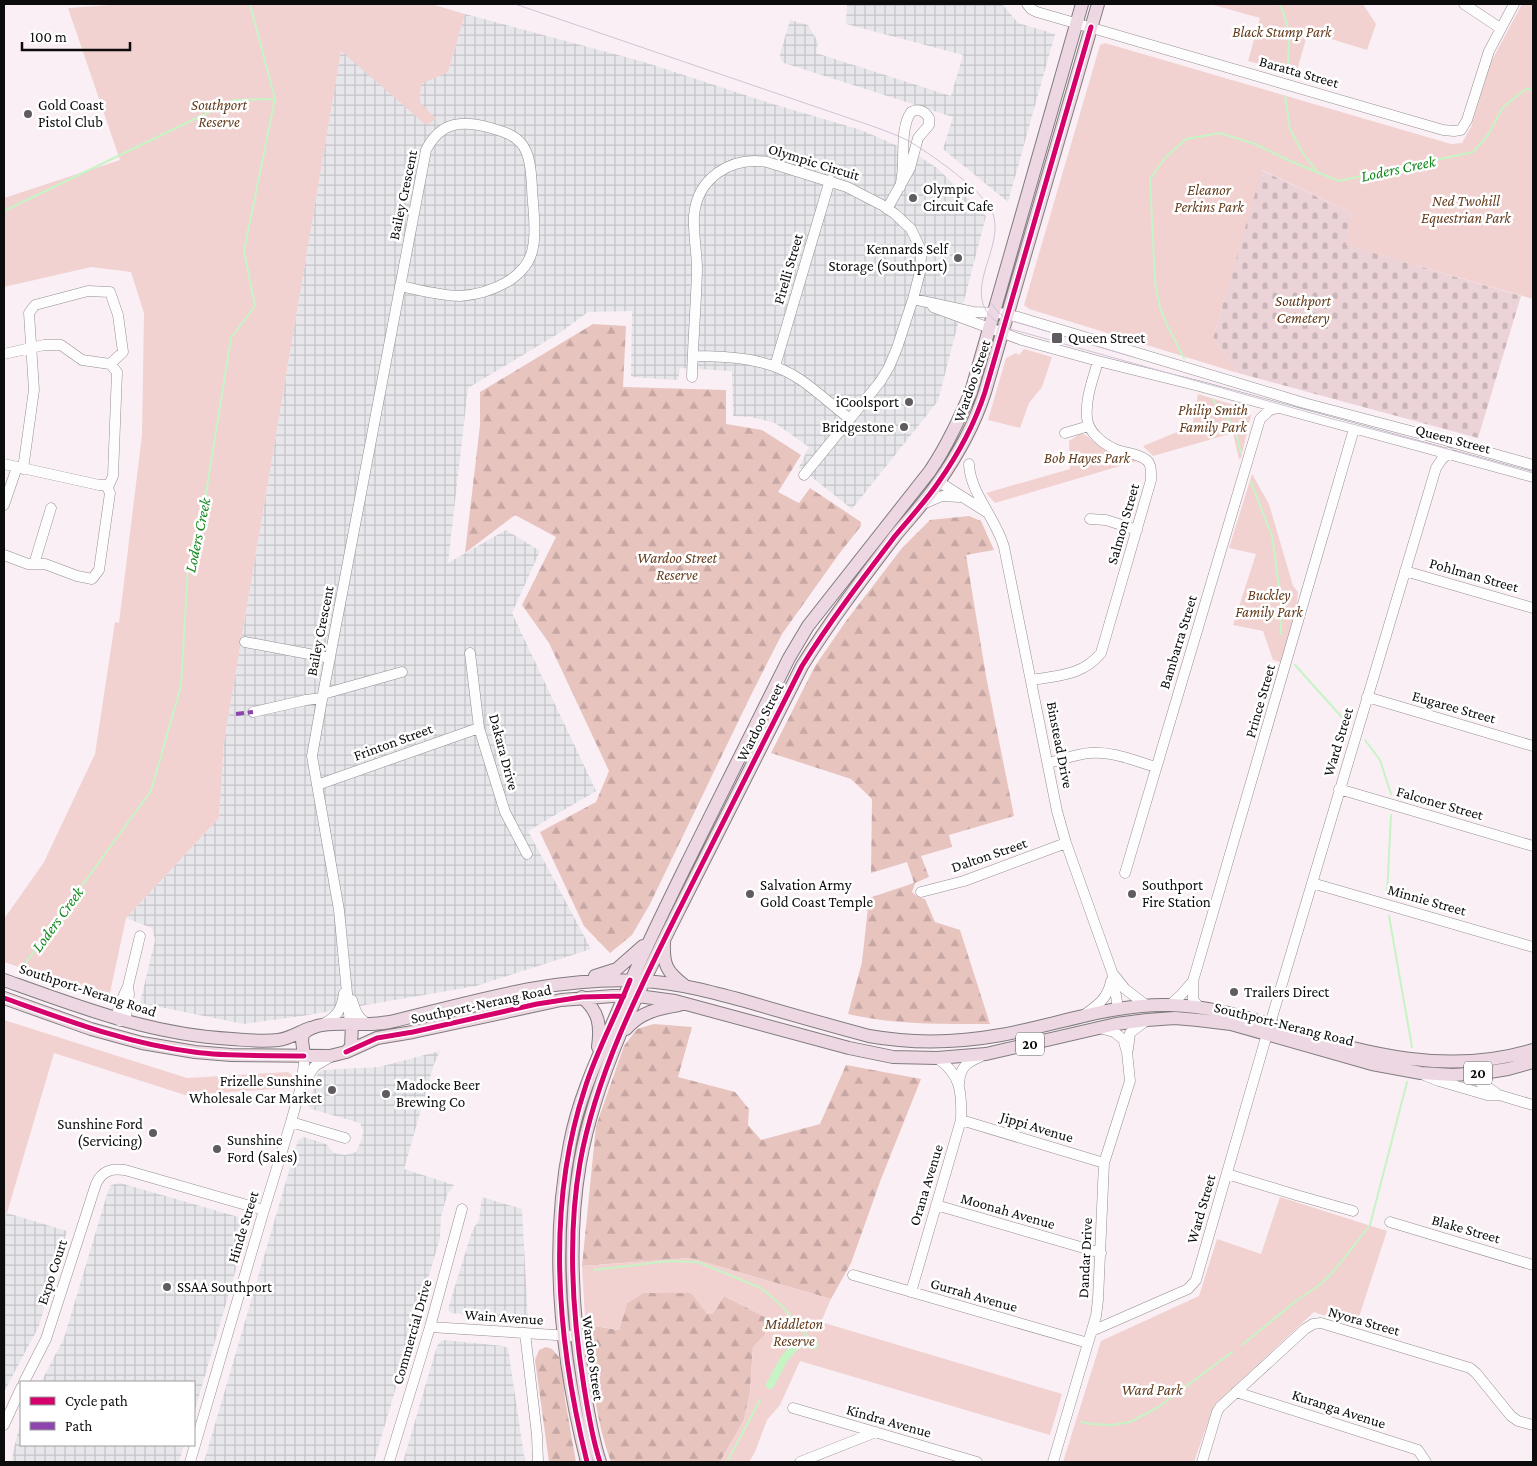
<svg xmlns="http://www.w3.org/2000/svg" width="1537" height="1466" viewBox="0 0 1537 1466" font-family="'Crimson Pro',serif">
<defs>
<pattern id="industrial-grid" width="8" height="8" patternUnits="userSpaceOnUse" patternTransform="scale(1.25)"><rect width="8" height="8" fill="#e7e6eb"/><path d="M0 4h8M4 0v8" fill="none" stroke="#c5c4c8"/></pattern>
<pattern id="forest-firs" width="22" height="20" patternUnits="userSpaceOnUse" patternTransform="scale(1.25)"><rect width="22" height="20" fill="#e8c4bf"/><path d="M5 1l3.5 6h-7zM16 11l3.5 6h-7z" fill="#c6a7a3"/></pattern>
<pattern id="cemetery-stones" width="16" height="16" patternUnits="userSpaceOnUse" patternTransform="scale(1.25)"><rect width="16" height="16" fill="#ecd3d7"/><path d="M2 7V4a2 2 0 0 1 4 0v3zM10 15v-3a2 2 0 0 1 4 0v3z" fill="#c9b4b7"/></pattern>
</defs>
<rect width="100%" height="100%" fill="#faeff5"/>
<path fill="url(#industrial-grid)" d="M847,4H1002L1018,23L1055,34L1008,202L943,149L953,117L784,63L781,60L780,54L790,20L808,25L818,42L816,53L951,96L963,55L846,24Z
M465,14L644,62L766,102L861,130L914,153L937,168L986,216L938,401L852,509L799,467L809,447L775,423L751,417L733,416L732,371L680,368L678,380L631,377L632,311L588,312L561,332L468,388L448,563L506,530L540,551L512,613L596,791L528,831L591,949L476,986L302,1016L244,1024L140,1003L155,940L152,928L126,918L219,818L224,742L341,50L420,101L421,83L448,72Z
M440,1051L434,1064L404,1169L454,1185L447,1195L441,1217L440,1238L374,1462H204L298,1140L304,1137L326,1144L334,1153L345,1155L356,1152L362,1139L363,1130L360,1123L311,1109L308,1106L318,1073L323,1070L379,1067Z
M120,1183L242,1218L246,1222L248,1228L194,1413V1382H41L64,1338L108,1191L111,1185Z
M482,1197L522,1209L528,1321L451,1313L448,1309L472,1231L479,1220Z
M7,1213L67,1231L39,1326L4,1392V1223Z
M444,1340L503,1346L508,1348L525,1462H403L437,1346L440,1342Z
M21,1421V1445H184L179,1462H12L13,1452Z"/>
<path fill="url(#forest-firs)" d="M593,324L626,326L623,387L726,390V424L762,430L801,455L778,492L799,503L810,488L861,522V526L839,554L782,634L752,693L650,904L632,935L610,953L584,926L540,832L596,802L609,771L549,643L522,605L556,537L515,515L465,553L480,425V392Z
M969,516L981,521L994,550L966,555L986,676L1014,816L949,835L952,847L921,856L929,877L915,883L912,892L918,897L925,899L935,922L960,930L990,1024C940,1024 897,1025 848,1014L862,962L869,898L914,883L907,862L871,873L872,799L851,779L771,753L815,666L846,621L902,548L930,520Z
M654,1024L692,1027L678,1077L735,1092L749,1109L748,1125L761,1140L820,1124L846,1065L921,1079L881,1179L851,1263L831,1299L690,1258L582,1266L596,1126L624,1046L637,1029Z
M643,1293H691L712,1314L724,1296L767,1318L765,1335L753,1347L750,1392L744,1420L720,1462H611C596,1422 592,1378 586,1335L595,1326L619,1330L627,1303Z
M546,1347L552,1349L559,1357L562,1369L565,1399L576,1462H549L535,1360L539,1350Z"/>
<path fill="url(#cemetery-stones)" d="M1261,170L1351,213L1347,245L1521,296L1478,438L1238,373L1213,338Z"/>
<path fill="#f1d2d1" d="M125,4H431L465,14L448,72L421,84L420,102L436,119L426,125L341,51L224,742L219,818L126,918L110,993L70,984L4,962V919L44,862L95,754L115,622L119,623L142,435L144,313L131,272L91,267L4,287V198L120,160L68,8Z
M1210,4H1363L1376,24L1367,50L1308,32L1296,74L1248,61L1260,18Z
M1522,4H1533V299L1346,245L1351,213L1262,170L1213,338L1238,373L1029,309L1024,305L1100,45L1105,43L1451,144L1462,143L1471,127L1491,62Z
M1024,349L1052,357L1042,387L1029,403L1020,428L988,420L1006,358L1016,353L1019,355Z
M1198,394L1237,406L1251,415L1241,458L1239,459L1233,433L1153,456L1143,446L1192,426Z
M1081,433L1087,436L1098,445L1137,461L995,503L986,493L1070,469L1069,441Z
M1252,474L1269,504L1293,586L1298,592L1292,645L1286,664L1273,660L1263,631L1233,625L1256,554L1229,548Z
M4,1020L187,1078L288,1072L292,1075L289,1088L185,1095L54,1053L4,1223Z
M1280,1197L1387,1231L1356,1326L1314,1312L1214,1405L1194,1462H1063L1101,1341L1199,1296L1217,1239L1261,1254Z
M690,1258L831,1299L821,1322L1062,1394L1050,1435L800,1361L780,1405L767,1420L755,1452L749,1462H720L744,1420L750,1392L753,1347L765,1335L767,1318L724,1296L712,1314H707L691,1293H643L627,1303L619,1330L595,1326L586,1335L582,1266Z"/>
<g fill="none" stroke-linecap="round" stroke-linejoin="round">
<path stroke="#c6f4c5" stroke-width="2" d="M1279,4C1292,25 1289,50 1287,74
M1285,96L1290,129L1301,150L1317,172
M4,211L234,100L275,99
M1184,358L1167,325L1160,308L1155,282L1150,179L1165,158L1186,139L1220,133L1255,144L1290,161L1339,181L1473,152L1488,135L1503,107L1526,89L1533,90
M1212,399L1232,424L1236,434L1241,453
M1251,482L1272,536L1281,601V634
M1295,665L1348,724
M1365,740L1380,760L1391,794
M1387,894L1391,815
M1389,916L1412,1047
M21,969L151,791L181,686L188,567L201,524L231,338L255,306L244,251L275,99L250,4
M594,1270L669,1261L698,1262L761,1288L783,1307L814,1345
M1242,1345L1297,1300L1321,1284L1333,1272L1370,1225L1407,1082
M1081,1422L1092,1424L1112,1425L1130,1422L1157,1408L1232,1352
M727,1462L760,1400"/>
<path stroke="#c6f4c5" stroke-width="8" d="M770,1385L784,1359L798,1343L814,1345"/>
<g stroke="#938e91" stroke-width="11">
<path id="minor" d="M1027,4L1031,9L1037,12L1443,130L1454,131L1461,130L1467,120L1489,51L1514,4
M1464,4L1500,28
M887,209L910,168L918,138L929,125V118C925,111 918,108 911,112C898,131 907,164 900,187
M913,299L973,312L999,313L1018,317L1304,403L1437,438L1533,465
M933,307L1022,340L1098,361L1199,386L1533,477
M4,354L44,345H61L82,360L110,364L117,372L113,476L109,485H99L4,464
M693,356C730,356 769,358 801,380C818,392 833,406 850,419
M775,366L830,180
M692,377C693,341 696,306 697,270C697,252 693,234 694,216C697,178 731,156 767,162L847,187L882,205L895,214L911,229L919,246L921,256L920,272L913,299L897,348L889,367L880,382L804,475
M1065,433L1089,426
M969,464C970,493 996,518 1004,547L1057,811L1066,843L1112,972L1118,1008
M23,469L34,390L29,313L35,305L88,291L110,292L118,315L123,352L110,364
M939,482L988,513
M923,504L942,496L959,497
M4,505L17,467
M1090,519L1106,520L1137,530
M4,555L28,564H45L77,576L92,579L99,570L110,493L106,485
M34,564L51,508
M1405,571L1533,608
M245,642L330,658
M470,653L479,728L505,812L527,854
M1032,680C1059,675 1082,676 1101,653L1151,480C1151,472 1152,463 1145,459C1136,453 1124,453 1115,449C1103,444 1088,432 1087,418C1085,399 1093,379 1098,361
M323,694L402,672
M1367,697L1533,746
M253,712L306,700L322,698
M1048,763C1062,760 1076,754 1090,753C1113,751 1135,761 1156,767
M317,785L479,728
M1339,789L1533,846
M1125,873L1260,419L1270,410L1278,408
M1312,883L1533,947
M921,892L964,881L1066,843
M1114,975L1125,989L1146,1005
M128,986L129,994L126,1017L120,1021L117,1015L119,1006L128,986L140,936
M352,1000C355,1010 358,1020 369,1024
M1170,1005L1181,995L1193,981
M1199,1007L1193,1000V981L1354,429
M1084,1015C1098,1005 1108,998 1111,981
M323,1024C337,1017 342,1009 344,993
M350,1024L339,910L312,756L323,694L426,150C441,121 462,120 491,128C501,131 513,134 521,143C533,157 531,184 533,202C534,216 536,233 533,247C528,279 489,294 460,296C440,296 419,290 400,286
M1270,1024L1436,468L1442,459L1449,453
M1128,1049L1130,1033L1147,1020
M1468,1074L1496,1093
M1424,1075L1439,1081L1470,1090L1487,1095H1499L1533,1105
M303,1083L315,1066L332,1056
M959,1084C960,1067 966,1063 980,1057
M961,1120L1104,1163
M291,1122L345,1138
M1227,1174L1296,1195L1353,1211
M936,1205L1101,1253
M1390,1222L1533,1265
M853,1275L1088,1343
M911,1292L961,1120C962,1093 961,1074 937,1058
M430,1327L571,1336
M1092,1331L1188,1289L1196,1280L1267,1034
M525,1333L537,1435L538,1462
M24,1382L46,1339L96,1184C102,1171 111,1168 125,1170L264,1210
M1236,1392L1418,1450L1426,1462
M793,1408L977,1462
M4,1425L21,1388
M190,1462L264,1210L291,1122L301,1086L305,1056
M389,1462L430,1327L462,1209
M800,1462L876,1432
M1053,1462L1096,1316L1098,1300L1104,1163L1130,1081L1127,1052L1123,1039L1114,1032L1100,1028
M1202,1462L1217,1412L1220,1407L1305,1329L1313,1324L1321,1323L1470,1368L1476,1373L1511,1416L1518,1421L1533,1425"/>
</g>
<g stroke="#807c7e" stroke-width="14">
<path id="major" d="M664,943C663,965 667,972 684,985
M595,976L617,969L643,946
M4,980C79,1007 152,1035 232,1039C247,1040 263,1042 278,1040C289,1039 299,1032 310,1028
M582,997C599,1012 601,1025 598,1047
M4,998L91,1029L142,1043L195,1052L231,1055L330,1056L346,1052L377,1038L413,1032L561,1000L613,996H638L675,1001L849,1048L893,1057L937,1058L986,1054L1116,1024L1147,1020L1175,1018L1198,1020L1231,1024L1372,1064L1421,1073L1453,1075L1483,1073L1508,1069L1533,1062
M626,1029C639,1013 659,1008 679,1005
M346,1052L351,1047L352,1024
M304,1056L302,1040L303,1034C316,1019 351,1025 370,1024C376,1024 383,1023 390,1022C473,1002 558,975 644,981C678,983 712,992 745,1001C786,1013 828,1025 869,1036C914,1044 956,1043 1001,1035C1057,1025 1113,1003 1171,1005C1211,1006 1248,1018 1285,1029C1368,1054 1448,1076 1533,1050
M587,1462C561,1359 549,1248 570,1143C579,1095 601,1051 620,1006C643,952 669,900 695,847C726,784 758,721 789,658L808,626L930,471C947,446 959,419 971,392L1082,4
M600,1462C592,1438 588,1412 584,1387C572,1313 567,1238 580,1163C597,1068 646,976 689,890C726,816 764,741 802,666C830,621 863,578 895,536C909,519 925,502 938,483C957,456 975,423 985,392L1098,4"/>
</g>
<use href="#minor" stroke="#fefdfe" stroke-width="10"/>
<use href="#major" stroke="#ecd7e3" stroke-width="12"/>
<path stroke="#cfc3d6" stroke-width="1" d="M515,4L872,126C884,130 896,135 907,140C928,152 986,192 993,214C1006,252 951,300 1007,328L1329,418L1433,445L1533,473
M990,302L999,313L1012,321L1130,356"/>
<path stroke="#8e44ad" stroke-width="4" stroke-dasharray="8 4" stroke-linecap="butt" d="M236,714L253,712"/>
<g stroke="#fff" stroke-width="8">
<path id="cycleway" d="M4,998C66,1020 128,1044 194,1052C230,1057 267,1055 304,1056
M346,1052L377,1038L413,1032L537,1004L582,997L624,996
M587,1462C557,1341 545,1209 585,1088C596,1052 616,1016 630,980
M600,1462C592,1438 588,1412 584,1387C572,1313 567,1238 580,1163C597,1068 646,976 689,890C726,816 764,741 802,666C830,621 863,578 895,536C909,519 925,502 938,483C957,456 975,423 985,392L1091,27"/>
</g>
<use href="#cycleway" stroke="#d6006c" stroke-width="5"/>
</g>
<g fill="#5f5b5e" stroke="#fff" stroke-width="2">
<circle cx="28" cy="114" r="5"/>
<circle cx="913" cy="198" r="5"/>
<circle cx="958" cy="258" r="5"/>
<rect x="1051" y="332" width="12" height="12" rx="2.5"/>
<circle cx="909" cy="402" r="5"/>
<circle cx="904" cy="427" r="5"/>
<circle cx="750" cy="894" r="5"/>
<circle cx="1132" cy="894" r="5"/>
<circle cx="1234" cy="992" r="5"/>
<circle cx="332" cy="1090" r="5"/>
<circle cx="386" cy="1094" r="5"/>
<circle cx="153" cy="1133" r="5"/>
<circle cx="217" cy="1149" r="5"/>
<circle cx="167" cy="1287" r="5"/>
</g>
<g text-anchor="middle" stroke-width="5" stroke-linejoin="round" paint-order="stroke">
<g fill="#fff" stroke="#555" stroke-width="1">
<rect x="1016" y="1032.5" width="28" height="23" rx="4"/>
<rect x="1464" y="1061.5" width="28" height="23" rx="4"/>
</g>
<g font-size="14" font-weight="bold" fill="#0c0c0c">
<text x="1030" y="1049">20</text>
<text x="1478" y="1078">20</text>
</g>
<g font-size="15" font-style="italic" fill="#633b1c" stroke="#fff">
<text x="1282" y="37">Black Stump Park</text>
<text x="219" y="110">Southport<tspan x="219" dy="17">Reserve</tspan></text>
<text x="1209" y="195">Eleanor<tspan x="1209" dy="17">Perkins Park</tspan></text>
<text x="1466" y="206">Ned Twohill<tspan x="1466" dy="17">Equestrian Park</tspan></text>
<text x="1303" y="306">Southport<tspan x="1303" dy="17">Cemetery</tspan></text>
<text x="1213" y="415">Philip Smith<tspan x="1213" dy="17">Family Park</tspan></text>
<text x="1087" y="463">Bob Hayes Park</text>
<text x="677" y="563">Wardoo Street<tspan x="677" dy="17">Reserve</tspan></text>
<text x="1269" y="600">Buckley<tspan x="1269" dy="17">Family Park</tspan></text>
<text x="794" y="1329">Middleton<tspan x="794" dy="17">Reserve</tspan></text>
<text x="1152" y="1395">Ward Park</text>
</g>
<g font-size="15" fill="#0c0c0c" stroke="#fff">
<text transform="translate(1299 72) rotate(16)" y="5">Baratta Street</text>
<text transform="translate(814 162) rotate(17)" y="5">Olympic Circuit</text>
<text transform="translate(403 195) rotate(-78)" y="5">Bailey Crescent</text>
<text transform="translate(788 269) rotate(-74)" y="5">Pirelli Street</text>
<text transform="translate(972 381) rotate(-71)" y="5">Wardoo Street</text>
<text transform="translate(1453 439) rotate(15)" y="5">Queen Street</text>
<text transform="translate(1123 524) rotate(-74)" y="5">Salmon Street</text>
<text transform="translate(1474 575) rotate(16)" y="5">Pohlman Street</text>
<text transform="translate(320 631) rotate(-79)" y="5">Bailey Crescent</text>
<text transform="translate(1178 642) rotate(-73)" y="5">Bambarra Street</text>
<text transform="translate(1260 701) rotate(-74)" y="5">Prince Street</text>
<text transform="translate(1454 707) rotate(16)" y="5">Eugaree Street</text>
<text transform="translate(760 722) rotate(-63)" y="5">Wardoo Street</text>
<text transform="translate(393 742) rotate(-20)" y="5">Frinton Street</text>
<text transform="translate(1338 742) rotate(-73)" y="5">Ward Street</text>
<text transform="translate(1060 745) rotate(79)" y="5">Binstead Drive</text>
<text transform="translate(504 752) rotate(75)" y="5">Dakara Drive</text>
<text transform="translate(1440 803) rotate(16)" y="5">Falconer Street</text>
<text transform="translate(989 855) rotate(-19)" y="5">Dalton Street</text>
<text transform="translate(1427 900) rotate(16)" y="5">Minnie Street</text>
<text transform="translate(88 990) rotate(18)" y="5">Southport-Nerang Road</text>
<text transform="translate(481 1004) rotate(-12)" y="5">Southport-Nerang Road</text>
<text transform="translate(1284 1024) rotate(14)" y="5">Southport-Nerang Road</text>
<text transform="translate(1037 1127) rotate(17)" y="5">Jippi Avenue</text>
<text transform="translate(926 1185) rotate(-73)" y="5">Orana Avenue</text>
<text transform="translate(1201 1209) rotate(-74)" y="5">Ward Street</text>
<text transform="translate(1008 1211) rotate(16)" y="5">Moonah Avenue</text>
<text transform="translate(243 1227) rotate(-73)" y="5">Hinde Street</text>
<text transform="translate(1466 1229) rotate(16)" y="5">Blake Street</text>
<text transform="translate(1085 1258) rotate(-87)" y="5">Dandar Drive</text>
<text transform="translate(52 1272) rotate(-72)" y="5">Expo Court</text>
<text transform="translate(974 1295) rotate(16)" y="5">Gurrah Avenue</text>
<text transform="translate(504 1317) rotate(4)" y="5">Wain Avenue</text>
<text transform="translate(1364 1321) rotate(16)" y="5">Nyora Street</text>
<text transform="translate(412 1332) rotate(-74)" y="5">Commercial Drive</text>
<text transform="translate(593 1358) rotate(82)" y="5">Wardoo Street</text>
<text transform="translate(1339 1409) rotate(18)" y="5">Kuranga Avenue</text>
<text transform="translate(889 1421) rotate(16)" y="5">Kindra Avenue</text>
</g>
<g font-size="15" fill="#0c0c0c" stroke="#fff" text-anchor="start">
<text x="38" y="110">Gold Coast<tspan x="38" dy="17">Pistol Club</tspan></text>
<text x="923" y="194">Olympic<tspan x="923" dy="17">Circuit Cafe</tspan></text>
<text x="948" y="254" text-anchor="end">Kennards Self<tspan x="948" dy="17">Storage (Southport)</tspan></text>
<text x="1068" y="343">Queen Street</text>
<text x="899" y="407" text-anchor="end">iCoolsport</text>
<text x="894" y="432" text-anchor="end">Bridgestone</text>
<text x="760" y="890">Salvation Army<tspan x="760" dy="17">Gold Coast Temple</tspan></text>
<text x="1142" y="890">Southport<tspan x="1142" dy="17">Fire Station</tspan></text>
<text x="1244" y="997">Trailers Direct</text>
<text x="322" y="1086" text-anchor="end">Frizelle Sunshine<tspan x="322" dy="17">Wholesale Car Market</tspan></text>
<text x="396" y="1090">Madocke Beer<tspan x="396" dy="17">Brewing Co</tspan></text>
<text x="143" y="1129" text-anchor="end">Sunshine Ford<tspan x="143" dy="17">(Servicing)</tspan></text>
<text x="227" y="1145">Sunshine<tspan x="227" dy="17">Ford (Sales)</tspan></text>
<text x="177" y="1292">SSAA Southport</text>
</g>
<g font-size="16" font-style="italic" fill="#14891d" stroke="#fff">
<text transform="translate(1398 168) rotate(-12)" y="6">Loders Creek</text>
<text transform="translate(197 535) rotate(-78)" y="6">Loders Creek</text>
<text transform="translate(57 919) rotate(-54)" y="6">Loders Creek</text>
</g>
</g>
<rect width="1537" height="1466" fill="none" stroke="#0c0c0c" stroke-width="10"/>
<rect x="20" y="1381" width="175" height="65" fill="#ffffff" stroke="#9e9e9e"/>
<rect x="30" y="1397" width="25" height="8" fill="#d6006c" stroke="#9e9e9e"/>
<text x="65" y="1406" font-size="15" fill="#0c0c0c">Cycle path</text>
<rect x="30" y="1422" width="25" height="8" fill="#8e44ad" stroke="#9e9e9e"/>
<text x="65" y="1431" font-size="15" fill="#0c0c0c">Path</text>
<path d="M22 42v8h108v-8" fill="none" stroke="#0c0c0c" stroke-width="2.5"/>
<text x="30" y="42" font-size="15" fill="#0c0c0c" stroke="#ffffff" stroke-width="4" paint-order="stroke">100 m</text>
</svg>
